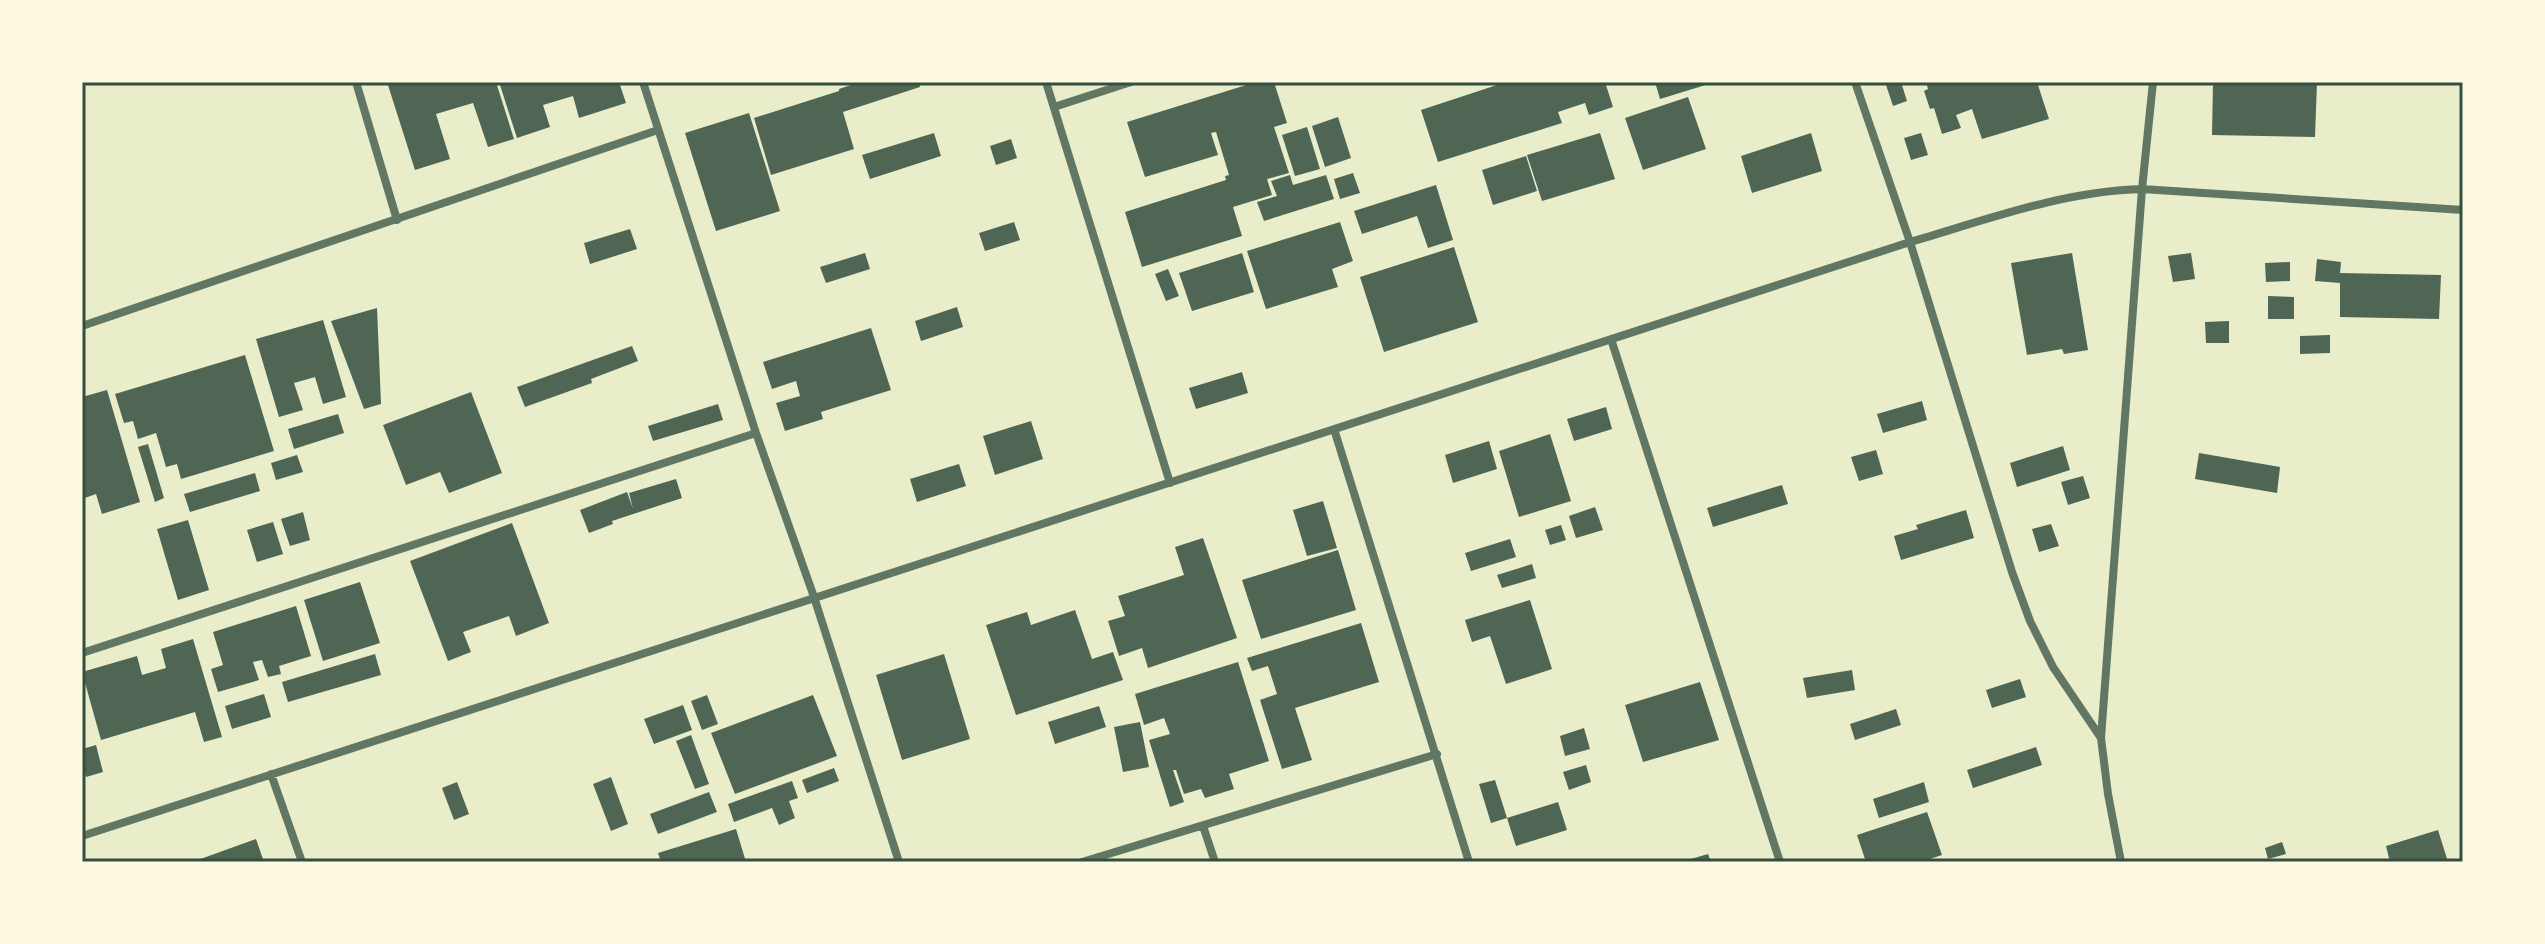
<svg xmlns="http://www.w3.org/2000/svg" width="2545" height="944" viewBox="0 0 2545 944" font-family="'Golos Text',sans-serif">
<rect width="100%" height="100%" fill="#e9edc9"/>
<path fill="#4f6655" d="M387,82H496L514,139L488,147L473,103L436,114L450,159L415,170Z
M510,82H619L626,103L579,118L573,96L543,105L550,127L517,138L500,85Z
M860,82H919L920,87L843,112L854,149L771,175L754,118L839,91V89Z
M1256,82H1274L1287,123L1274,127L1289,173L1267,179L1272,195L1233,207L1242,236L1142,267L1125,212L1226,180L1225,176L1229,175L1216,132L1211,133L1218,155L1145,177L1127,122Z
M1506,82H1605L1613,107L1589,115L1585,103L1558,112L1562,123L1438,162L1421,110Z
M1655,82H1712V83L1660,99Z
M1885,82H1901L1907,101L1893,106Z
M1926,82H2037L2049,119L1982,139L1972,109L1956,115L1961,128L1942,134L1934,108L1930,109L1924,91L1928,89Z
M2213,82H2317L2315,137L2212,135Z
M1688,97L1706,149L1643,170L1625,118Z
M749,113L780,211L716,231L685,133Z
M1338,117L1351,158L1325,167L1312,126Z
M1307,127L1320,169L1295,176L1282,135Z
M934,133L941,156L870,179L862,155Z
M1600,133L1615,179L1542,201L1527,155Z
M1811,133L1822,171L1752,193L1741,156Z
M1921,133L1928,155L1911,160L1904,138Z
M1011,139L1017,158L996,165L990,146Z
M1526,156L1537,191L1493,205L1482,170Z
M1353,173L1360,193L1340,199L1334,179Z
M1290,175L1293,185L1326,175L1334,199L1264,221L1257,202L1277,196L1271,181Z
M1436,185L1453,240L1428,248L1417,216L1362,234L1354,211Z
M1014,222L1020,240L985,251L979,233Z
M1340,222L1353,261L1332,269L1338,287L1266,309L1247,251Z
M630,229L637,249L590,264L584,243Z
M1454,247L1478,322L1384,352L1360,277Z
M865,253L870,269L826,283L820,267Z
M1242,253L1254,292L1192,311L1179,273Z
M2072,253L2088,350L2064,354L2062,349L2027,355L2011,263Z
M2191,253L2195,279L2173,282L2168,256Z
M2317,259L2341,262L2340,273L2441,275L2439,319L2340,317V283L2315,281Z
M2290,262V281L2266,282L2265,263Z
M1168,269L1179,296L1166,301L1155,274Z
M2268,296L2294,297V319H2268Z
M957,307L963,327L921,341L915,321Z
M377,308L381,404L364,409L331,321Z
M323,320L346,397L323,404L315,377L294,383L303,410L279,417L256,339Z
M2229,321V343H2206L2205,322Z
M871,328L891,390L821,412L823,419L785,431L776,403L800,396L796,381L772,389L763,362Z
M2330,335V353L2300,354V336Z
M632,346L638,361L591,379L592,383L525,407L517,387Z
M245,355L274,451L181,479L177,464L166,467L156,433L138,439L133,421L124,423L115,394Z
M1242,372L1248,393L1196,409L1189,388Z
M107,390L140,502L102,514L96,494L82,499V397Z
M471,392L502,473L449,493L440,472L406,485L383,425Z
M1922,401L1927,420L1883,433L1877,414Z
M718,404L723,420L653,441L648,426Z
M1606,407L1612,429L1574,441L1567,419Z
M338,414L344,433L294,449L288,429Z
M1031,421L1043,459L995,475L983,436Z
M1550,434L1571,501L1519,517L1499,451Z
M1489,441L1497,469L1453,483L1445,455Z
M148,444L164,498L155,502L138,447Z
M2063,446L2070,470L2017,487L2010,463Z
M1876,450L1883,474L1859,481L1851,457Z
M2199,453L2280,467L2277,493L2195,479Z
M297,455L303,472L276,480L271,463Z
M959,464L966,486L917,502L910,479Z
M255,473L260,491L190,512L184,494Z
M2083,476L2090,498L2068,505L2061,482Z
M676,479L682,498L612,521L613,524L589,533L580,510L627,492L633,509L629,493Z
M1782,485L1788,504L1713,527L1707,508Z
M1323,501L1337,548L1307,556L1293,510Z
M1595,507L1603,530L1576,538L1569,516Z
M1966,510L1974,538L1901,560L1894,536L1918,529L1916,525Z
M303,512L310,540L290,546L281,519Z
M188,520L209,590L178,600L157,529Z
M273,522L283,554L257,562L247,530Z
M512,523L549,623L516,636L509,616L463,632L471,652L448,661L410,561Z
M2051,524L2059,546L2039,552L2032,529Z
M1561,525L1566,540L1550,545L1545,530Z
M1203,538L1237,638L1148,668L1142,648L1119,656L1108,621L1125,616L1118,596L1184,575L1175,547Z
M1510,539L1516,557L1471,571L1465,553Z
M1338,550L1356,610L1261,639L1242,580Z
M1532,564L1536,578L1502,588L1497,575Z
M360,582L380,643L323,661L304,600Z
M1530,600L1552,669L1506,684L1490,636L1472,642L1465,620Z
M296,606L311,656L279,666L281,674L268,677L262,660L253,662L259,680L218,692L211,669L223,665L213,632Z
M1075,610L1092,659L1113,652L1123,680L1016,715L986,625L1027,612L1031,625Z
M1361,623L1379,682L1295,708L1312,760L1282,769L1260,700L1277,694L1268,666L1252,671L1247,658Z
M193,639L222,737L204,742L195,712L101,740L82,672L137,656L142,675L166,668L161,649Z
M375,654L381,675L288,702L282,682Z
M944,654L970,739L902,760L876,675Z
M1238,662L1269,761L1229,774L1234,789L1205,798L1201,789L1184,794L1176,770H1173L1184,802L1170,807L1149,740L1170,734L1164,718L1144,725L1135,694Z
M1852,670L1855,690L1807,698L1803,678Z
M2020,679L2026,697L1992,708L1986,690Z
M1700,682L1719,740L1643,762L1625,705Z
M264,694L271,717L232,729L225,706Z
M707,695L718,724L702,730L691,701Z
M813,695L837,756L735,794L711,733Z
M683,705L692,730L654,744L644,719Z
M1099,706L1106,727L1055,744L1048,722Z
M1896,709L1901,725L1855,740L1850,724Z
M1140,722L1149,767L1123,772L1114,727Z
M1584,728L1590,749L1565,756L1560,736Z
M691,735L709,784L695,789L676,741Z
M96,745L103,772L86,777L82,764V749Z
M2036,747L2042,765L1973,788L1967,770Z
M1586,765L1591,782L1569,790L1563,772Z
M834,768L839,781L807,793L802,780Z
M611,777L628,824L611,831L593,784Z
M1495,780L1507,818L1491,823L1479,784Z
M792,781L798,798L789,801L795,818L779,825L772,808L734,822L728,804Z
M457,782L469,814L454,820L442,788Z
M1924,782L1929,802L1879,818L1873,799Z
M709,792L717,812L658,834L650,814Z
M1558,802L1567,830L1516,846L1507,818Z
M1927,812L1942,855L1921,862H1866L1857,835Z
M736,829L746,862H661L658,853Z
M2438,830L2448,862H2390L2386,846Z
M256,839L264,862H192Z
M2282,842L2286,854L2268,859L2265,848Z
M1708,854L1711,862H1684V861Z"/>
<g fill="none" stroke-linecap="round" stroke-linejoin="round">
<path stroke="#617663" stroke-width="8" d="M356,82L397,220
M643,82L756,433L814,597L899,862
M1046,82L1170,483
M1855,82L1910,242L2012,572L2030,621L2053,667L2101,738L2108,794L2121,862
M1054,107L1131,82
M82,326L658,130
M1611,339L1780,862
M1334,429L1469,862
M82,653L756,433
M2101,738L2142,189L2153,82
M271,774L302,862
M1203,826L1215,862
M82,836L1910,242C1986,220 2063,191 2142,189L2463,210
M1082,862L1437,754"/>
</g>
<rect width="2545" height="944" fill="none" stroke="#fefae0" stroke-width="168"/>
<rect x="84" y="84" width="2377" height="776" fill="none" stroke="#344e41" stroke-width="3"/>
</svg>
